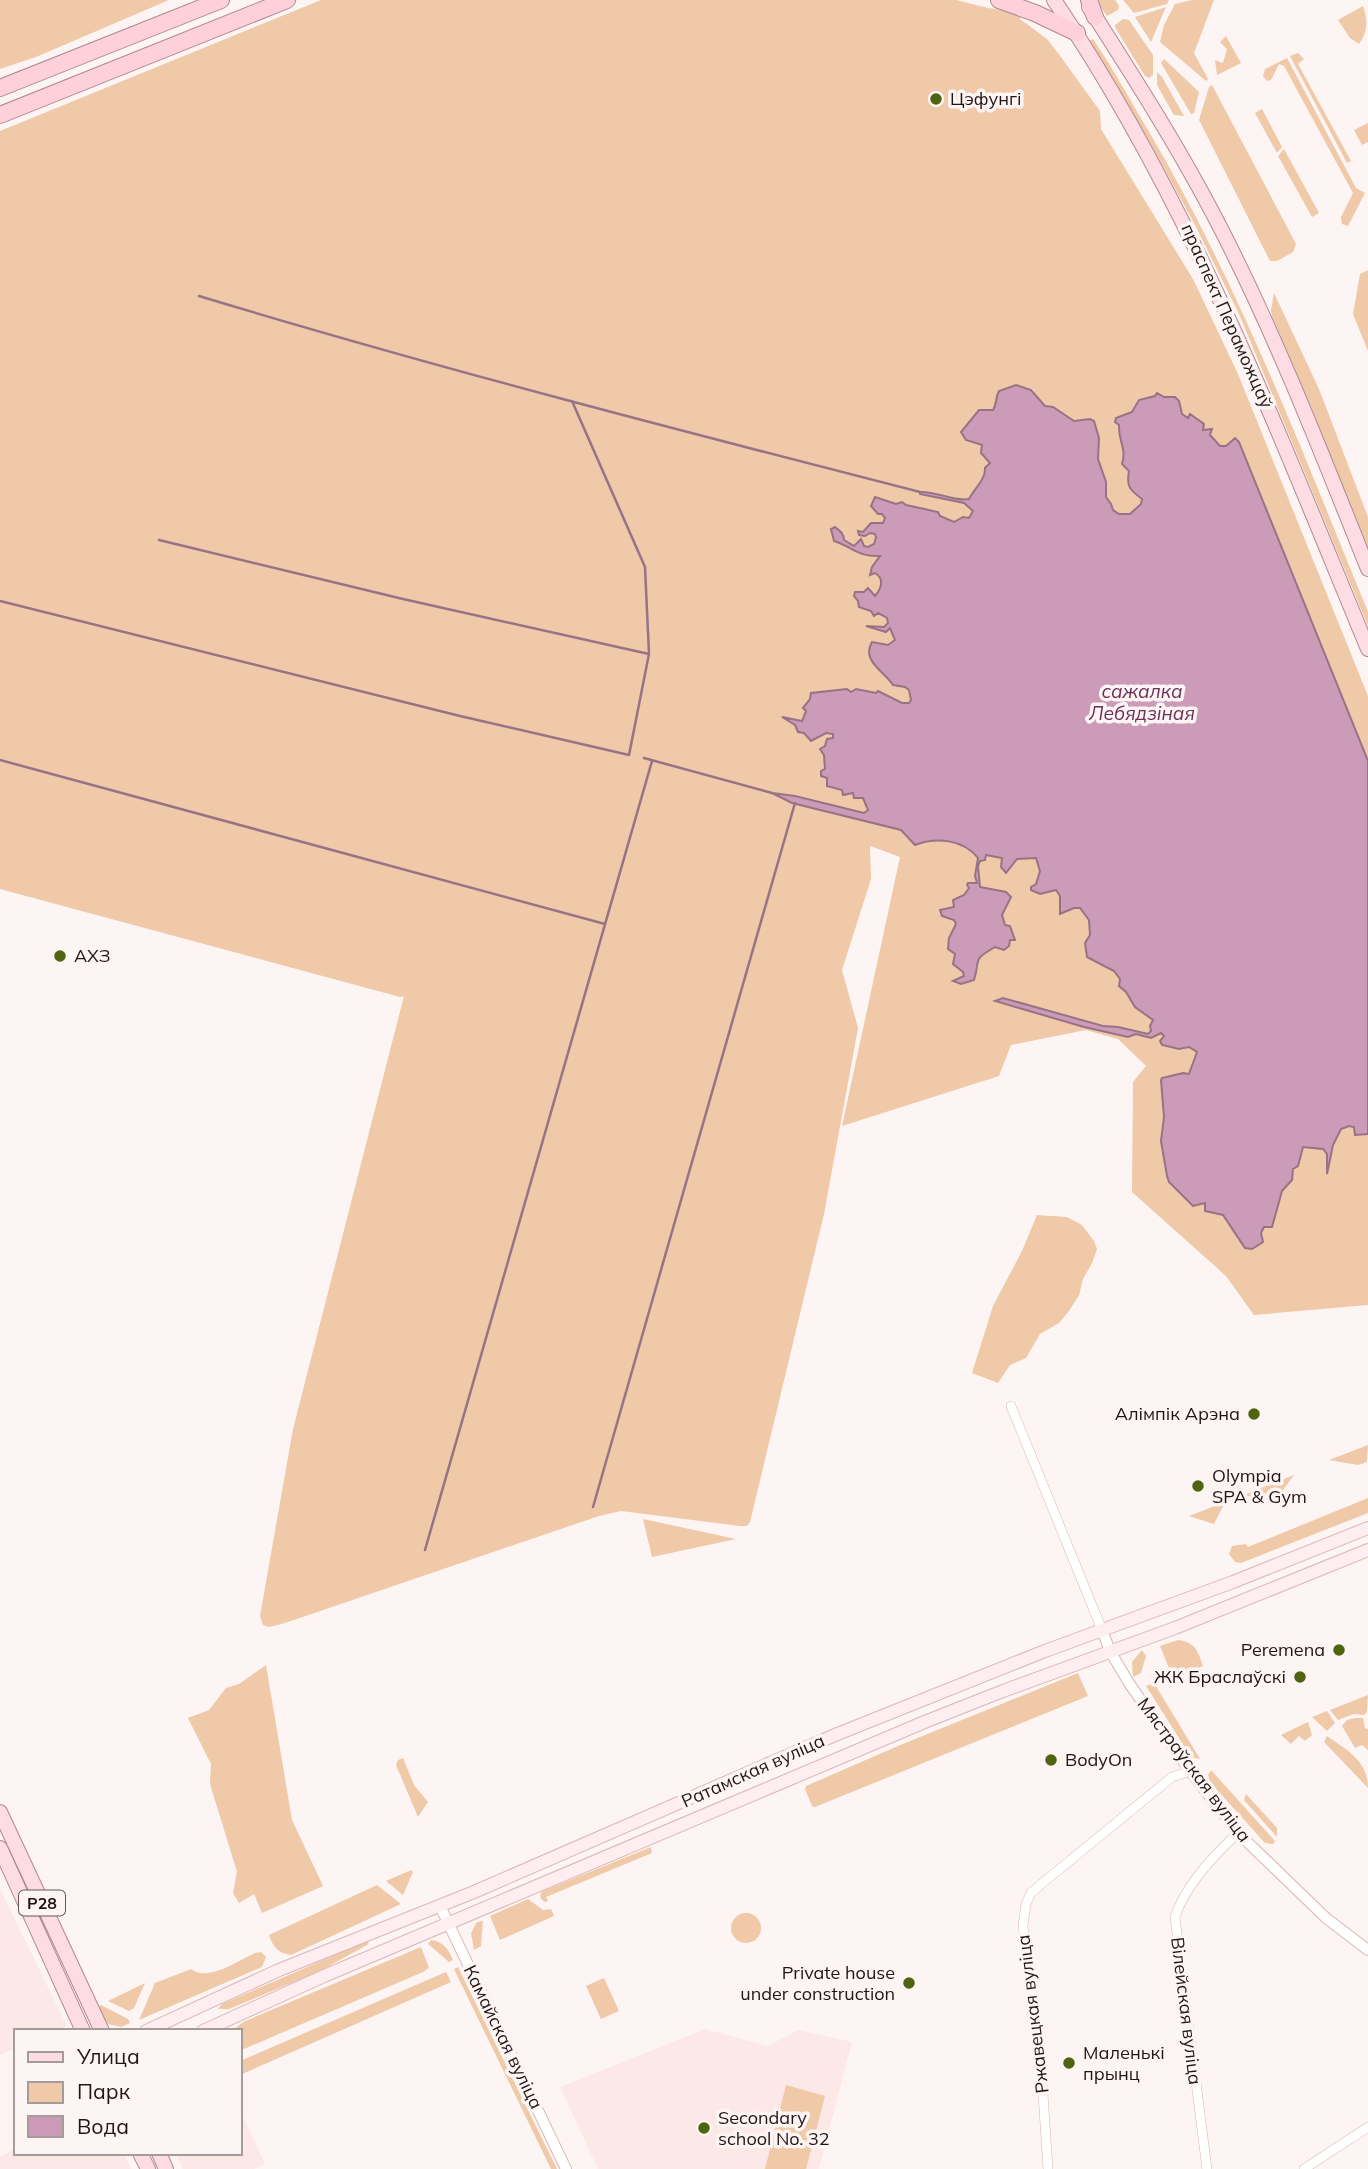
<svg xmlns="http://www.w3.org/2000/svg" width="1368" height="2169" viewBox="0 0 1368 2169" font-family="Mulish,sans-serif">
<rect width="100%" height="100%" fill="#fcf5f4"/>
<path fill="#fce9e7" d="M0,1889L67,2026L56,2031H16V2048L0,2055Z
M705,2029L768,2046L798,2030L852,2042L819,2169H598L560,2087Z
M240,2110L265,2164L254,2169H183L175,2153H240Z
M16,2148V2153H124L131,2169H0V2157Z"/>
<path fill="#efc9a8" d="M0,0H169L36,57L0,69Z
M321,0H956L988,8L1020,12V19L1047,39L1058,53L1100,111L1101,129L1193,279L1238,374L1368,696V1305L1254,1315L1226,1276L1132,1192L1133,1082L1146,1066L1118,1039L1086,1030L1011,1045L999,1076L842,1126L900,857L870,846L871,879L842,970L858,1028L824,1214L750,1522L747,1526H740L621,1511L599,1516L285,1623L269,1627L263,1625L260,1616L293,1429L404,996L400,997L0,889V131Z
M1096,0H1115L1119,6L1118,10L1107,16Z
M1123,0H1169L1167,4L1134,13Z
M1192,0H1214L1194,53L1208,79L1206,81L1160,42L1164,25L1175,4Z
M1363,6C1368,20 1368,31 1359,44L1350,38L1338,20Z
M1166,7L1151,42L1135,17Z
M1123,19L1129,20L1153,55V75L1149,78L1145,76L1116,29L1115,25Z
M1226,36L1241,63L1217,75L1215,60L1223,63L1227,49L1220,42Z
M1093,39C1113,68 1130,100 1148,130C1238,283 1301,448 1368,612V626L1239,314L1195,225L1153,148L1089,41Z
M1298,53L1304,59L1298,64L1351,161L1347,163L1290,56Z
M1287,58L1356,188L1365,193L1348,226L1342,224L1341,217L1353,193L1284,66L1279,64L1271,80L1267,81L1263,76L1265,69Z
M1164,59L1199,92L1194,113L1191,114L1161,63Z
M1157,72L1162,77L1184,116L1174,115L1157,85Z
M1212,85L1296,244L1293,252L1277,261H1270L1199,120L1209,87Z
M1262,109L1282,147L1277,153L1255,113Z
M1368,123V142L1362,145L1354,130Z
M1284,149L1319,213L1312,217L1278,156Z
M1368,270V351L1353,314L1360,274Z
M1274,293L1319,389L1368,517V554L1313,411L1272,316L1271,310Z
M1037,1215L1067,1217L1082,1225L1094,1241L1097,1249L1092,1263L1083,1279L1079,1295L1069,1311L1059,1323L1040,1334L1026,1358L1010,1365L998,1383L972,1373L993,1306L1022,1251Z
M1368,1445L1367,1462L1358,1465L1329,1460Z
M1294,1475C1274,1502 1277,1503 1244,1495Z
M1368,1498V1513L1241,1563L1235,1562L1229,1554L1232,1546L1246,1544L1248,1547Z
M1225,1502L1214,1524L1189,1516Z
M643,1519L736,1539L652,1557Z
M1178,1640C1195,1642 1198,1651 1203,1666L1177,1676L1171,1673L1160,1646Z
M1142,1650L1146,1656L1141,1673L1133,1677L1132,1662Z
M266,1665L292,1820L323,1886L262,1913L254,1894L239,1903L233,1893L237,1872L210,1784L211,1764L188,1718L209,1710L226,1688L239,1684Z
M1078,1673L1088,1696L815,1807L812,1806L805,1789L806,1786L898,1746Z
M1154,1683L1200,1759L1191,1757L1146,1686Z
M1368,1695L1367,1712L1364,1715L1354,1714L1338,1720L1330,1710Z
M1327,1711L1335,1723L1327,1731L1312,1717Z
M1356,1718H1363L1365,1728L1368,1729V1750L1362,1745L1355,1748L1342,1726L1347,1720Z
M1308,1722L1312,1735L1305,1741L1299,1736L1291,1744L1281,1735Z
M1327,1736C1347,1750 1368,1761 1368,1788L1324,1742Z
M403,1758L414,1785L428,1802L418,1817L396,1765L398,1760Z
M1211,1770L1275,1841L1273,1844L1265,1843L1210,1782L1208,1775Z
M1246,1794L1277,1828V1837L1244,1800Z
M651,1847L652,1853L546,1897L548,1901L545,1902L541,1899L540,1894L543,1891Z
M411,1870L413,1872L403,1895L386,1881Z
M377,1885L401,1904L291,1955C278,1953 273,1947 269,1935Z
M528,1899L543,1910L551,1909L554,1916L500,1940L490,1916Z
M731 1928a15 15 0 1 1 30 0a15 15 0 1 1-30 0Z
M483,1921L481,1946L474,1950L471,1933L477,1922Z
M431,1940C443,1941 449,1950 453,1960L449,1962L428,1944Z
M367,1941L369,1944L318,1972L229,2009H218L222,2004Z
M421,1947L429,1968L423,1972L244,2049L240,2048V2031H232L243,2022Z
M261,1952L266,1957L262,1967L139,2020L155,1983L191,1969C209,1982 237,1961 255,1953Z
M458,1967L557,2169H551L454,1969Z
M446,1972L451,1982L240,2075V2061Z
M604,1978L619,2011L601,2019L586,1986Z
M145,1983L134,2008L129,2011L108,2001Z
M101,2005L128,2019L130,2023L121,2027L108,2024L97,2007Z
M786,2085L825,2096L806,2169H765Z"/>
<path fill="#cb9bb7" stroke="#987386" stroke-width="2" d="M1016,385L1031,390L1045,406L1053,407L1074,421L1090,419L1094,421L1099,438L1098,459L1106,482V497L1111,504L1113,510L1119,514H1130L1141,504L1142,499C1130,490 1126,487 1129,471L1122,464C1127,447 1118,442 1119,425L1115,422L1116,418L1132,412L1139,400L1155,396L1157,393L1164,397H1175L1179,401L1182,414L1188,418L1190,414L1204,424L1203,430L1212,429L1210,435L1220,446H1226L1235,438L1239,442L1368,761V1134L1355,1135L1354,1127L1349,1126L1341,1129L1333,1145L1327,1174V1154L1323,1149L1303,1147L1298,1166L1293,1169L1292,1180L1282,1191L1272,1227H1264L1261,1233L1263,1242L1252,1249L1245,1248L1223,1215L1205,1211V1203L1193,1206L1169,1182L1167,1176L1161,1141L1164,1117L1161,1080L1162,1078L1183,1073L1189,1074L1197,1052L1189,1047L1179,1049L1162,1045L1160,1041L1164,1036L1161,1033L1151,1038L1136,1034L1128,1037L1084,1027L995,1001L1003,998L1103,1026L1118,1027L1148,1034L1151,1031L1150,1026L1153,1020L1135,1007L1126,992L1119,986L1120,979L1114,971L1087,957L1085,943L1090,935L1089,920L1080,908H1074L1060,914V896L1056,890L1040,894L1031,890V887L1036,884L1040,871L1036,858L1017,859L1006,873L1001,867L1002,858L986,855L985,860L980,861L978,866L980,887L1006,892L1011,897L1002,915L1005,925L1010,926L1015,940H1010L1009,946L1004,950L995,947C971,961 981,958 974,980L961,984L953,981L964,976L963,972L953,964L955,954L948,949L949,938L956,924L954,920L942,916L940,910L954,907L953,900L964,895L969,888L967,885L968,883H977L975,876L978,858C963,839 936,837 915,845L901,830L792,803L772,793L795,796L864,813L868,810L863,798H854L853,793L843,795L842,790L827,786V778L821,776V771L825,769L824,755L820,749L825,746L827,739L833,738V734L826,733L811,741L804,733L798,732L795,725L782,717L802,721L806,711L803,708L810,699L811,693L847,689L851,692L856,689L876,693L878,691L902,703H909L911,700L909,690L905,687L893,685C884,671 861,661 872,642L888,645L895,640L890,628L886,632L866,626L884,627L888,623L887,618L878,613L874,616L871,611L859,607L858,601L854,596L855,592H864L868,588L875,596C881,589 885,579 875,573L870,575L872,567L880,556C857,557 853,547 834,541L831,529L835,527C840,531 844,534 844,540L854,546L861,539L864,546L868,547L874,544L876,537L875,534L870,533L865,536L859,535L858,531L863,532L871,523H883L885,518L882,514H878L871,506L875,497L896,504L902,502L906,505L938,512L940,516L954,522L963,517L969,518L973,511L964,503L920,494V492C937,491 953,502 969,499C974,489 986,479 985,468L990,463L981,453L982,445L966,440L961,432L979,410H993C997,404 995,398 999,391Z"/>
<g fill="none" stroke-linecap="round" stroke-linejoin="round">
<path stroke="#987386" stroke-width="2.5" d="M199,296C437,368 678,430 920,492
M159,540L403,599L649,654
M0,601L460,716L629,755L649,654L645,567L572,401
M644,758L772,793
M0,760L605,924
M593,1507L795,803
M425,1550L652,761"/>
<g stroke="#dab6b3" stroke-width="10">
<path id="minor" d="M1011,1406L1102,1630
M1048,2169L1040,2049L1023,1926L1026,1904L1031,1893L1045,1881L1172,1777L1190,1771
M1207,2169L1175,1917C1185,1886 1214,1855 1238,1833
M1304,2169L1368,2127"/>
</g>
<g stroke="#dab6b3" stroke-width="12">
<path id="tertiary" d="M1102,1630L1110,1651L1129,1683L1190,1771L1238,1833L1326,1918L1368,1950
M440,1906L566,2169"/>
</g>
<g stroke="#dab6b3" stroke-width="14">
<path id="secondary" d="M146,2031L279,1970L474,1892L835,1735L1045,1651L1233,1582L1368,1528
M203,2031L324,1976L927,1721L1003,1691L1175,1628L1368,1550"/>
</g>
<g stroke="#b0878f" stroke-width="16">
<path id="primary" d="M1054,0C1190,200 1276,427 1368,649
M1089,7C1135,79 1181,151 1220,227C1277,338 1322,454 1368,569
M0,1812L102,2031
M0,1848L83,2031
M140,2153L148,2169
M159,2153L166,2169"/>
</g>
<g stroke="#b0878f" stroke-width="18">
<path id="trunk" d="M999,0L1035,13L1077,33
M1089,0L1095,17
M0,88L221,0
M0,115L287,0"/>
</g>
<use href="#minor" stroke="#fff" stroke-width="9"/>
<use href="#tertiary" stroke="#fff" stroke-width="10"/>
<use href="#secondary" stroke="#feedf1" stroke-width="12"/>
<use href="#primary" stroke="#fedce3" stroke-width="14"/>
<use href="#trunk" stroke="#fed0da" stroke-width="16"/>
</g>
<g fill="#4e6410" stroke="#fcf5f4" stroke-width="2.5">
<circle cx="936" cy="99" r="7"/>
<circle cx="60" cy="956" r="7"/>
<circle cx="1254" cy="1414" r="7"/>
<circle cx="1198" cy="1486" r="7"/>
<circle cx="1339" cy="1650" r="7"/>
<circle cx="1300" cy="1677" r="7"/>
<circle cx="1051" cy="1760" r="7"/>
<circle cx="909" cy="1983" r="7"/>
<circle cx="1069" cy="2063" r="7"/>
<circle cx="704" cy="2128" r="7"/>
</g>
<g text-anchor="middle" stroke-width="7" stroke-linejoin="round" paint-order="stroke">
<rect fill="#fcf5f4" stroke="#635858" stroke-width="2" x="19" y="1890.5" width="46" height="25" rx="5"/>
<g font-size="16" font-weight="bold" fill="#221515">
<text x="42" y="1909">Р28</text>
</g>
<g font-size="18" fill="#221515" stroke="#fcf5f4" text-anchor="start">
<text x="950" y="105">Цэфунгі</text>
<text x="74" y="962">АХЗ</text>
<text x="1240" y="1420" text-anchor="end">Алімпік Арэна</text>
<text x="1212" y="1482">Olympia<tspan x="1212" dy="21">SPA &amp; Gym</tspan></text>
<text x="1325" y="1656" text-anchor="end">Peremena</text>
<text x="1286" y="1683" text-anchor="end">ЖК Браслаўскі</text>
<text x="1065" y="1766">BodyOn</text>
<text x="895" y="1979" text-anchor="end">Private house<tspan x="895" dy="21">under construction</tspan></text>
<text x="1083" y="2059">Маленькі<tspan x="1083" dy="21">прынц</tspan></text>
<text x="718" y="2124">Secondary<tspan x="718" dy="21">school No. 32</tspan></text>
</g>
<g font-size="18" fill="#221515" stroke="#fcf5f4">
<text transform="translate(1227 316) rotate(66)" y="6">праспект Пераможцаў</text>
<text transform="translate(1194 1770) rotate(53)" y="6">Мястраўская вуліца</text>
<text transform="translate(753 1771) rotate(-24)" y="6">Ратамская вуліца</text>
<text transform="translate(1186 2011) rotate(83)" y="6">Вілейская вуліца</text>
<text transform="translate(1033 2014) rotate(-97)" y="6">Ржавецкая вуліца</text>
<text transform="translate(503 2037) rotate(64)" y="6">Камайская вуліца</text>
</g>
<g font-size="19" font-style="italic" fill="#6b2f56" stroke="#fcf5f4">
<text x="1142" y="698">сажалка<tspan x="1142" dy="22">Лебядзіная</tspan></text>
</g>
</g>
<rect x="14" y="2029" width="228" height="126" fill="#fcf5f4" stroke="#a59b9b" stroke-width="2"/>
<rect x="28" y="2052" width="35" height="10" fill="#fedce3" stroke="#a59b9b" stroke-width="2"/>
<text x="77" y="2064" font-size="21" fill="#221515">Улица</text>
<rect x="28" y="2082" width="35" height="21" fill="#efc9a8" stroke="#a59b9b" stroke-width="2"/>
<text x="77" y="2099" font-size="21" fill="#221515">Парк</text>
<rect x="28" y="2116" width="35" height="21" fill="#cb9bb7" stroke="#a59b9b" stroke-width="2"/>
<text x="77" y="2134" font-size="21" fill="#221515">Вода</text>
</svg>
